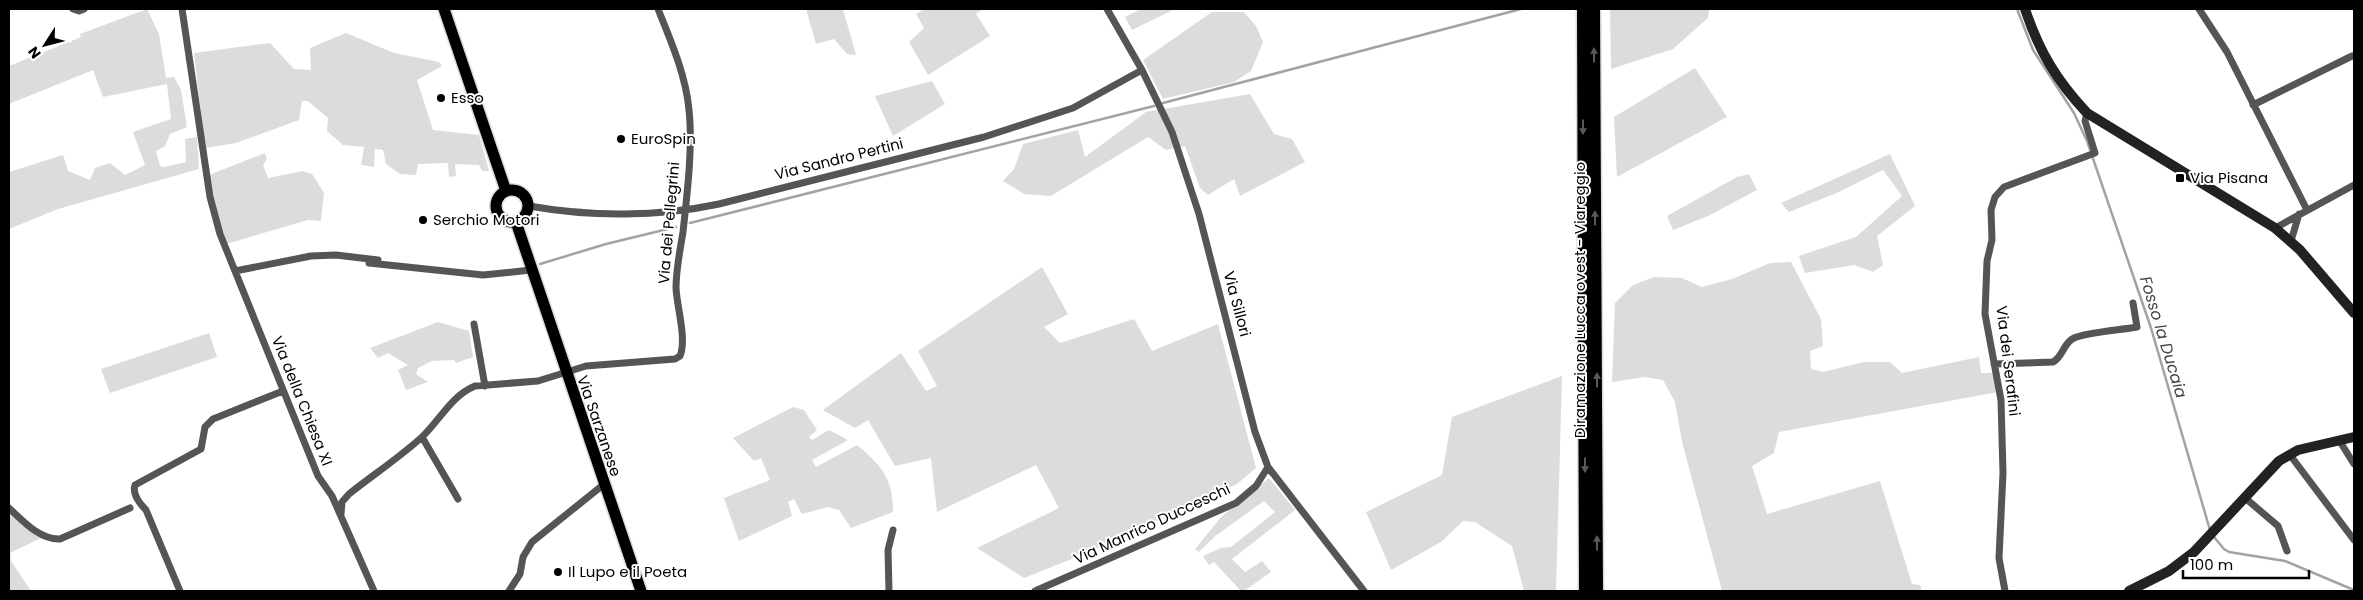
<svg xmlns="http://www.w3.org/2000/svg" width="2363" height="600" viewBox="0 0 2363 600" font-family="Poppins,sans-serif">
<rect width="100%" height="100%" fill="#fff"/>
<path fill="#dcdcdc" d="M147,9L159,34L166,78L174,77L181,90L187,127L170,134L165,146L156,151L160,166L165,167L186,162L185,139L197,137L199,169L58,209L9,229V172L63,155L68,171L90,180L95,168L110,163L125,175L145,165L133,132L171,119L167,84L103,97L93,70L9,104V66L81,37L80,34Z
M806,9H843L856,55L847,54L834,39L816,44Z
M925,9H983L976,14L990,36L928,75L909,42L924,28L916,14Z
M1141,9H1175L1132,30L1125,17Z
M1610,9H1709L1708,18L1673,49L1611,69Z
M1212,12H1244L1256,26L1263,42L1251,71L1234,82L1163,99L1143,60Z
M346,33L394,53L439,62L442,66L417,80L433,130L479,135L489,171H482L479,165L455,164L456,176L449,177L448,163L418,164L416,175L400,174L386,164L383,150L375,149L374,167L361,165L364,147L343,145L327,131L328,118L308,101H302L299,120L236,143L205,148L194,53L270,43L294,69L311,70L310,48Z
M1695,68L1727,117L1617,177L1614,117Z
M932,81L945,104L893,136L875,96Z
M1250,94L1274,134L1292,139L1305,162L1240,196L1234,179L1208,195L1200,188L1185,146L1166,150L1148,137L1051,196L1024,194L1003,181L1014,169L1023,144L1078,130L1085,157L1146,112Z
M265,153L267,159L263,165L268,178L303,171L312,174L324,193L321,221L308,220L226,244L212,197L209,175Z
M1890,154L1915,206L1877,236L1883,265L1873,272L1854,265L1805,273L1799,256L1856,237L1902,196L1883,170L1839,192L1789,212L1781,203Z
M1749,174L1757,190L1708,216L1673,230L1667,216L1737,177Z
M1791,262L1821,319L1823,346L1810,351L1811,369L1823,372L1864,362H1890L1902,373L1979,357L1981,373H1994L1998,392L1779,432L1774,453L1752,466L1767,514L1880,481L1912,584L1920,585L1922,591H1722L1682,442L1675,402L1663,380L1645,377L1612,382L1615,303L1633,285L1654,277L1682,278L1702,287L1732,279L1770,263Z
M1042,267L1068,314L1044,327L1060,343L1134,319L1152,351L1218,324L1256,468L1237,484L1087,553L1024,578L977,548L1059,508L1036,465L937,512L931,458L895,466L868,420L855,428L823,410L901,353L926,391L937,386L918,351Z
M438,322L469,331L473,357L456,363L454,360L432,361L418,368L416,374L428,382L406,390L398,370L408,365L388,353L378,358L370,348Z
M209,333L217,357L110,393L101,369Z
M1562,376L1556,591H1524L1512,546L1475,522L1463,521L1441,542L1391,570L1366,512L1442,475L1452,417Z
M793,407L804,410L817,430L809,437L812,440L829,430L848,440L812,460L816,467L857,445C882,466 893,478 893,512L851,528L839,510L828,507L802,514L794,499L788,502L792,516L739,541L724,498L770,480L761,458L754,461L733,438Z
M1269,478L1295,510L1232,559L1245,572L1262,561L1271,572L1244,591H1241L1214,562L1209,565L1203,556L1221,548L1231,547L1275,512L1264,501L1214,537L1199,552L1195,549L1222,516Z
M9,513L41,538L10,553L11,561L31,591H9Z"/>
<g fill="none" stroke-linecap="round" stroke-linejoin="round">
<path stroke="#a3a3a3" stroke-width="2.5" d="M2017,9L2033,50L2074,113L2087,141L2151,328L2210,530
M1163,103L1521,9
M690,223L1154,106
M540,264L606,244L676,227
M2214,537L2224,549L2229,552L2285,561L2354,590"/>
<g stroke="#dbdbdb" stroke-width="14">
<path id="primary" d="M444,9L506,191
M496 206a16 16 0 1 1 32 0a16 16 0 1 1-32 0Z
M516,222L641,591"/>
</g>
<g stroke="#dbdbdb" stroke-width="15">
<path id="highway" d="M1583,9L1585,591
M1594,9L1597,591"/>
</g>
<path stroke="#555" stroke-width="7" d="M73,9L79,11L84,9
M182,9L210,197L220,234L318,476L332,496L374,591
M1107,9L1142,70L1172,132L1199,214L1255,432L1268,467L1364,591
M2199,9L2227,52L2307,210
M2253,105L2352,56
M529,206C591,217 658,217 719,204L984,137L1073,108L1142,70
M2275,228L2354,185
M2291,241L2299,214
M369,263L483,275L531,270
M235,271L311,256L336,255L378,260
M474,324L485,386
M1994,364L2053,362C2063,357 2063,343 2074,338C2088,332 2120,330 2137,327L2133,303
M422,437L458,499
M2339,440L2354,464
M2290,455L2354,540
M2244,497L2278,526L2287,551
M9,508C23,521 40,540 60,539L130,508
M341,514L342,502L349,494C373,475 400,457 422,437C440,420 451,396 475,386L538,381L586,366L675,359L680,356C687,339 677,308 676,288C676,269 680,251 683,232C687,195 693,147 689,110C686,76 671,41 658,9
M180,591L146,510C140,504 132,494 135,485L201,449L205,427L213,419L283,391
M509,591L520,574L523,557L532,542L603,485
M889,591L888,550L893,530
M1035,591L1236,503L1256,486L1268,467
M2005,591L1999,558L2003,473L2001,400L1985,314L1987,261L1992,240L1991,210L1995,197L2004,187L2095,153L2085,121L2087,113"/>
<path stroke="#222" stroke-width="10" d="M2025,9C2039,51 2056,80 2087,113L2275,228L2300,250L2354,313
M2129,591L2169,571L2194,552L2279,461L2298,450L2354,437"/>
<use href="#primary" stroke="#000" stroke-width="11"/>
<use href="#highway" stroke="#000" stroke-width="12"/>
</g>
<defs><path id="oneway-solid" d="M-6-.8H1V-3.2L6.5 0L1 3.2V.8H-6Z" transform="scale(1.25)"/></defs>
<g fill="#595959">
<use href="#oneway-solid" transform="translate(1594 55) rotate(-90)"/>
<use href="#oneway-solid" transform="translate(1583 127) rotate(90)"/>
<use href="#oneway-solid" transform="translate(1595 218) rotate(-91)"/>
<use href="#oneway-solid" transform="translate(1597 380) rotate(-90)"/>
<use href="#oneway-solid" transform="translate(1585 465) rotate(90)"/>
<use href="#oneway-solid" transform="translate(1597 543) rotate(-90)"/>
</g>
<g fill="#000" stroke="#fff" stroke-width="2">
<circle cx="441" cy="98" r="5"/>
<circle cx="621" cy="139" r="5"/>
<rect x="2175" y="173" width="10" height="10" rx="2.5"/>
<circle cx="423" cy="220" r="5"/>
<circle cx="558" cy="572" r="5"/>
</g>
<g text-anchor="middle" stroke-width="4" stroke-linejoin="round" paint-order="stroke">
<g font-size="15" fill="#000" stroke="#fff" text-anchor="start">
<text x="451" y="103">Esso</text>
<text x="631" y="144">EuroSpin</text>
<text x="2190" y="183">Via Pisana</text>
<text x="433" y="225">Serchio Motori</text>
<text x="568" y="577">Il Lupo e il Poeta</text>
</g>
<g font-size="15" fill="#000" stroke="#fff">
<text transform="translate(839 159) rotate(-14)" y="5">Via Sandro Pertini</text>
<text transform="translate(669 223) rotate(-85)" y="5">Via dei Pellegrini</text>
<text transform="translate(1580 300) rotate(-90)" y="5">Diramazione Lucca ovest - Viareggio</text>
<text transform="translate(1237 304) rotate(75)" y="5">Via Sillori</text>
<text transform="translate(2008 361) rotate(83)" y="5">Via dei Serafini</text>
<text transform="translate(302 401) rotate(68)" y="5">Via della Chiesa XI</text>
<text transform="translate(599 426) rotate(71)" y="5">Via Sarzanese</text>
<text transform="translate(1152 524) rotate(-25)" y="5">Via Manrico Ducceschi</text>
</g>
<g font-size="16" font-style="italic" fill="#444" stroke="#fff">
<text transform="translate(2164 337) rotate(73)" y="6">Fosso la Ducaia</text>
</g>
</g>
<rect width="2363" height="600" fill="none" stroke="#000000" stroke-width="20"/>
<g transform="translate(45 45) rotate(234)" stroke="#ffffff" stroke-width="4" paint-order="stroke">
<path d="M0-4L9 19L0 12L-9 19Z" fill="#000000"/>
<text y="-8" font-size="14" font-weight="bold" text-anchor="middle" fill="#000000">N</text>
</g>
<path d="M2183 570v8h126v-8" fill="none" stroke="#000000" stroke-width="2.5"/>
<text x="2190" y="570" font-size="15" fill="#000000" stroke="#ffffff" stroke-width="4" paint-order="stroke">100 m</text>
</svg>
